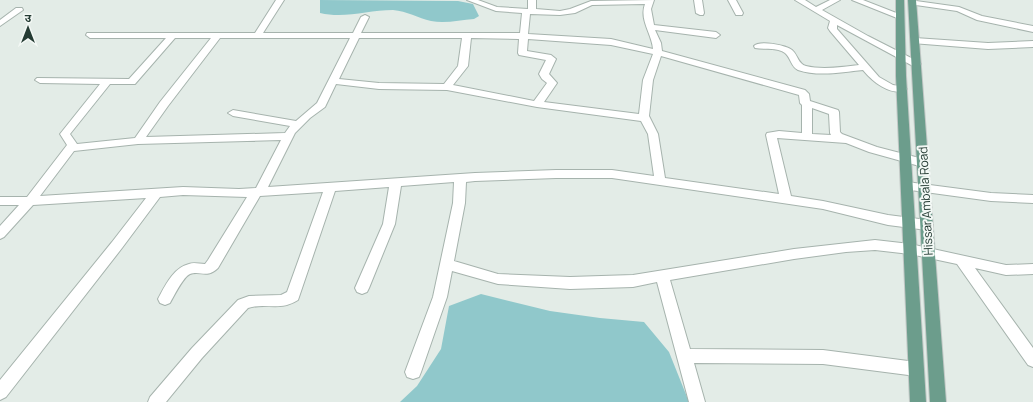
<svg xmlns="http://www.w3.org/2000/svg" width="1033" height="402" viewBox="0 0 1033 402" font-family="Manrope,'Noto Sans Devanagari',sans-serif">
<rect width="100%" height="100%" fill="#e3ece7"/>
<path fill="#90c8cb" d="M320,0L458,1L473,4L479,16L474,19C460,20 445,24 431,21C418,18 407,11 393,10C368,10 345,19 320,13Z
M481,294L550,311L600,318L644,322L669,352L689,402H400L417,386L441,349L449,306Z"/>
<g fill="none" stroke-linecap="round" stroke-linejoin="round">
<g stroke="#a6b3ad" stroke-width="2">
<path id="minor" d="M276,0H284L263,33H353L361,17L365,15L369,17L361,33H520L522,13L496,11L467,0H478L497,7L528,9V0H536V9L560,11L570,9L591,1L654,0L651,9L654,25L716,32L720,35L716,38L655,30L661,43L662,51L805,90L809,94L810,101L838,110L839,112L840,132L842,134L877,147L927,160L929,163L927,166L923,167L869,152L846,143L777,138L791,196L823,201L888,215L927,220L931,222L933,225L931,228L927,230L888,225L823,209L612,178H556L475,181L466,182L465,203L454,261L498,274L570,277L633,275L794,249L875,240L910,244L1006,265L1033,264V274L1006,275L975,268L1033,348V367L1028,365L957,264L910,254L875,250L846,252L794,259L670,280L690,349L823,350L916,362L921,364L924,369L921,374L916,376L823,364L694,363L705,402H689L657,282L633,287L570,289L498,284L452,271L447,297L421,372L419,377L413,379L407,377L405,372L433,297L453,203L454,182L401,186L395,224L369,288L367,292L362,294L357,292L355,288L383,224L389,187L335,191L298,300C279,312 266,302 248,308L202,358L166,402H148L150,397L192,348L238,300L249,296L281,295L287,292L323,192L260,196L218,268C207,279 200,270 190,274C183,277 174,296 170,303L165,305L160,303L158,299C165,286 173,268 189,264C194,262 199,264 205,264L208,260L247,197L183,195L160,197L122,248L6,397L0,400V380L112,242L146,198L33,205L4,237L0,239V226L19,205H0V197H27L67,145L60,134L100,84L40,83L35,80L37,78L129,79L166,38H90L86,35L87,33H255ZM645,4C639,20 652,34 653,49L611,39L528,34L530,14L560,15L575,13L592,5ZM175,38H211L160,102L135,138L77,144L70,134L110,84H135ZM220,38H350L317,103L296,121L233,110L228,113L233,116L290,126L285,133L146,137L168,106ZM359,38H462L458,66L444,84L379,83L339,79ZM471,38L519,39L518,53L519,55L546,60L539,74L542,79L547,83L534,101L453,85L468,66ZM528,39L611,45L653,54L643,80L639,114L544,102L557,83L549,74L556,59L551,55L527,51ZM661,56L799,95L800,103L802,105V133L779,131L767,133L766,135L779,194L665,178L658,134L649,116L653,80ZM336,84L379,89L447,90L537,107L641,121L648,134L654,176L612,170H556L475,173L268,187L295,133L310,118L325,107ZM812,108L829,114L830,133L831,135L812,134ZM281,140L256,188L239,189L183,187L40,196L74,151L138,144Z
M694,0H702L704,13L703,15H700L696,13Z
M728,0H736L743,13L742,15H736Z
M795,0H805L816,7L830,0H840L822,10L868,36L919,62L921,64L919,66H913L837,25V29L879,77L893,85L905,87L907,89L905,91C889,95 873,82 863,70C843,72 818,77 798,70C791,67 791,58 785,53C777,47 765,50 755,48L754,46C759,40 786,45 792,50C798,55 798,64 806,66C822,70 842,67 859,65L830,31L828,28L830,21Z
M852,0H863L904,16L903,18H897Z
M909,0L959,7L982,16L1033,26V32L977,20L957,11L909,4Z
M16,8H22L23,10L0,26V20Z
M915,38L988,43L1033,41V47L988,49L912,43L911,41L912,39Z
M907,182L991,193L1033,195V203L991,201L903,189L901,186L903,183Z"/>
</g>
<g stroke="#c2c8c6" stroke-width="2">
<path id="major" d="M896,0H904L906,76L926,402H910L896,76Z
M908,0H916L946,402H930Z"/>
</g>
<use href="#minor" fill="#fff" fill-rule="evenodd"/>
<use href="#major" fill="#6c9d8c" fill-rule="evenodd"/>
</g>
<g text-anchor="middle" stroke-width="4" stroke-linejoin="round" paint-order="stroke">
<g font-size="12" fill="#243b33" stroke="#f3f8f5">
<text transform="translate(926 201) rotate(-93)" y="4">Hissar Ambala Road</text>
</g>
</g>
<g transform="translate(28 28)" stroke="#f3f8f5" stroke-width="3" paint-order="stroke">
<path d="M0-3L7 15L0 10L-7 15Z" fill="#243b33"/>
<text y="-6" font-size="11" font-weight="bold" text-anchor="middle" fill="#243b33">उ</text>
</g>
</svg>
